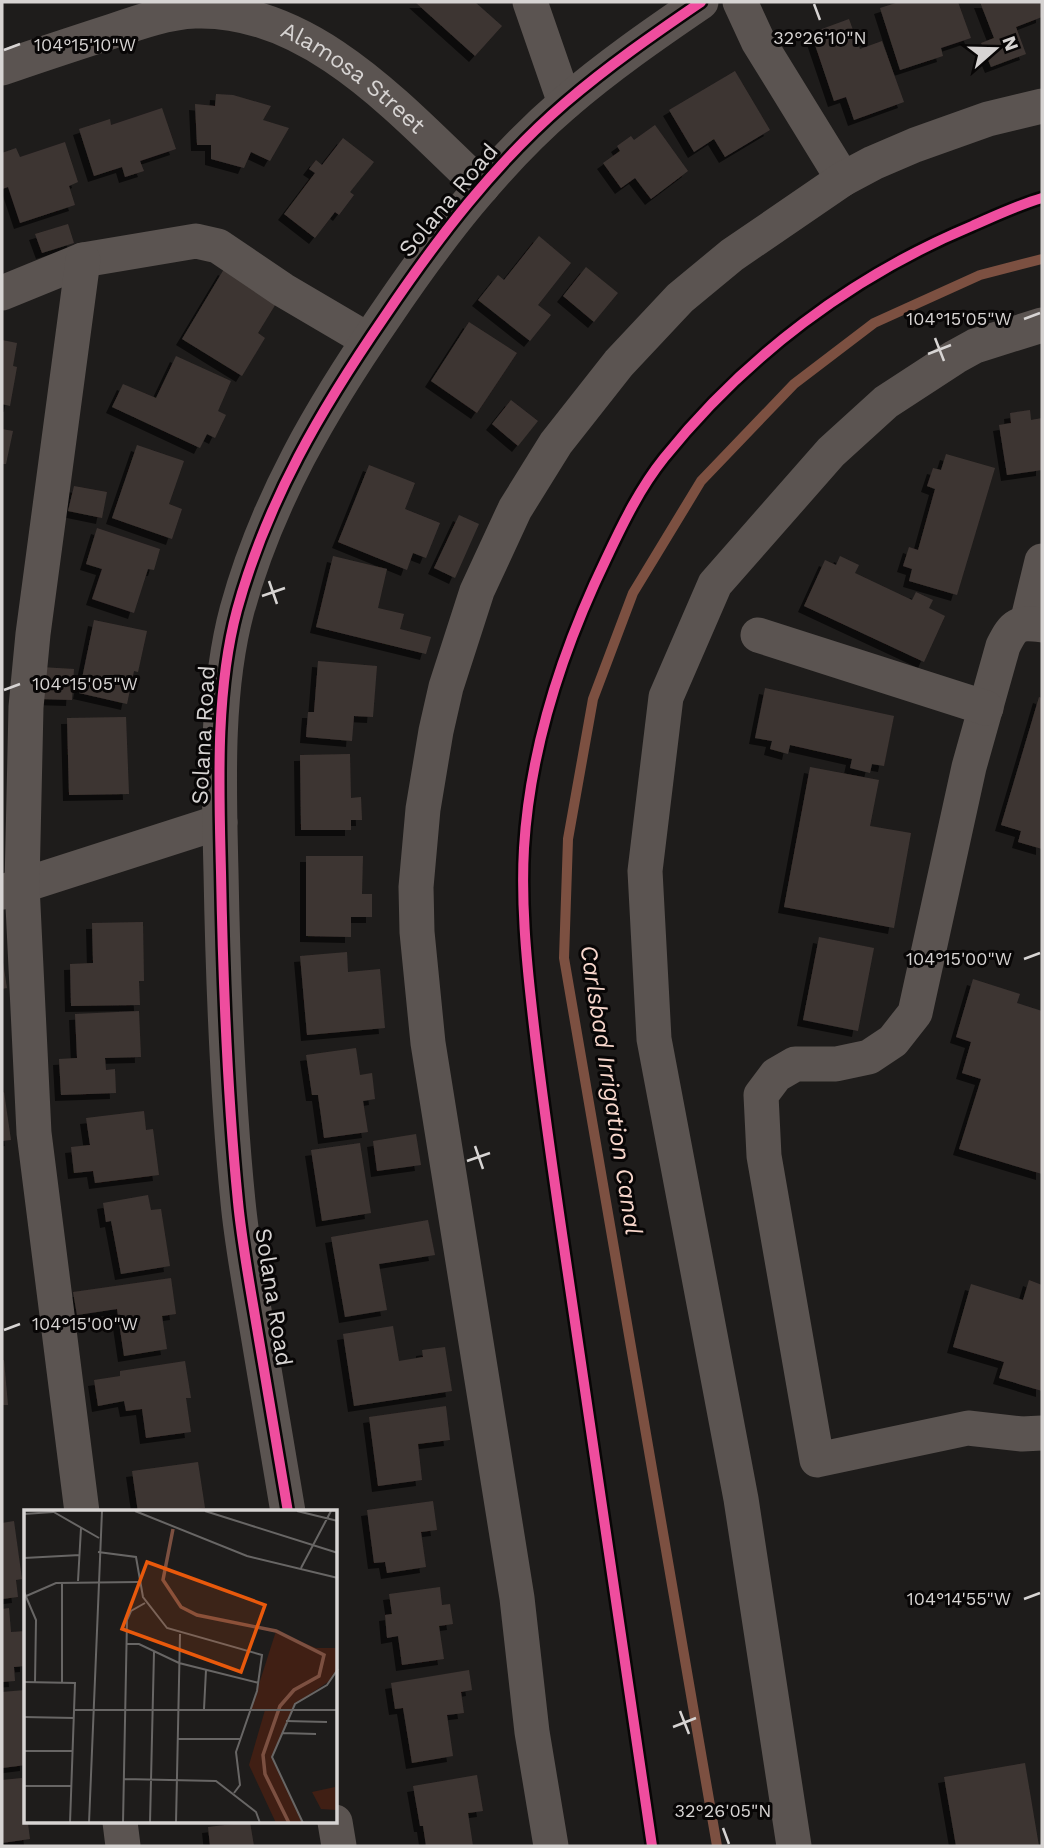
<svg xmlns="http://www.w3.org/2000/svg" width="1044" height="1848" viewBox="0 0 1044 1848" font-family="'Work Sans',sans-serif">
<defs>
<filter id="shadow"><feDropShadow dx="-6" dy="6" stdDeviation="0" flood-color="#0009"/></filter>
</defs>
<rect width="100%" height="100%" fill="#1e1c1b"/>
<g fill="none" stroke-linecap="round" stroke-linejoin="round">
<path stroke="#7c5041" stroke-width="10" d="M717,1846L564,958L568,839L593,699L633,593L701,481L794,384L874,323L980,275L1042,259"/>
</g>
<path fill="#3e3532" filter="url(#shadow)" d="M415,2H475L502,26L475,56Z
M899,2H958L971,38L941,48L943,56L900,70L880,8Z
M980,2H1042V17L1016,27L1026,54L991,67L981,43L994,38Z
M849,19L860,49L882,41L904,102L854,120L846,97L834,101L811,33Z
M735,71L770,130L725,157L714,139L694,152L669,110Z
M216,94L233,95L271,106L263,120L289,128L270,161L251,152L244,168L211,159V145H197L195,104L215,106Z
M162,108L176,149L140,161L144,171L125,177L122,167L94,176L79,129L110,119L111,125Z
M655,125L688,171L651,199L635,178L621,188L603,163L620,151L617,146L631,136L634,140Z
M343,138L374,162L350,192L354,195L339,215L335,212L315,238L284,214L315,173L309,169L316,160L322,165Z
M65,142L78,182L69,186L75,205L20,223L8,187L2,189V153L16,148L20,157Z
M68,224L74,243L42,253L35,234Z
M539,236L571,263L538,305L551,315L530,341L478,300L498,275L504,280Z
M586,267L618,293L594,322L563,296Z
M224,269L277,302L258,333L265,338L242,376L182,339Z
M469,322L517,353L477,413L431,381Z
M2,340L17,343L13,366L17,367L10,406L2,404Z
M176,356L231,381L218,411L226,415L215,438L207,434L200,448L112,407L123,384L156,398Z
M511,400L538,421L518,446L492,424Z
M1030,410L1031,420L1042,418V470L1007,475L999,425L1011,423L1010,413Z
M2,429L13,431L6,464H2Z
M137,445L184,461L169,504L182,509L172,539L112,518Z
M946,454L995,468L957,595L909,581L912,569L903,566L909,547L918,550L935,489L927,486L933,468L941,470Z
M369,465L415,483L405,509L440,523L426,558L413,553L407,570L338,542Z
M74,486L107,492L102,518L68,511Z
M459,515L479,524L455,578L434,568Z
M97,528L160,549L154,570L148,569L134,613L92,599L102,569L86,564Z
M333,556L387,569L378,608L404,614L400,629L431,637L426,654L316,627Z
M840,556L859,565L855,573L912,600L916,592L933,600L929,608L945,616L924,662L804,606L825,560L836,565Z
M94,620L147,631L138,672L134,671L127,704L79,693Z
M318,661L377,666L373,717L354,716L352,741L306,737L308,712H314Z
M41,667L74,669L72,700L39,699Z
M765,688L894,716L884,766L872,764L870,773L850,768L852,759L790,745L788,754L770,749L772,741L755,738Z
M1039,697L1042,698V849L1018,842L1021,831L1001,825Z
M126,717L129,794L69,795L67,718Z
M350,754L351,798L361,797L362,820H351V830H301L300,755Z
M810,767L879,780L870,826L911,833L894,928L784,907Z
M306,856H363L362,894H372V917H351V937L306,936Z
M143,922L144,981H139L140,1005L71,1006L70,964L93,963L92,923Z
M819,937L874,948L858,1031L803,1020Z
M347,952L348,972L380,969L385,1028L307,1035L300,956Z
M2,956L7,988L2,989Z
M973,979L1020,994L1017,1003L1042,1011V1174L959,1149L981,1079L962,1073L971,1042L956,1037Z
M139,1011L141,1057L105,1058L106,1070L115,1069L116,1093L61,1095L59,1059L77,1058L75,1014Z
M356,1048L360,1075L372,1073L375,1099L363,1101L368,1132L324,1138L318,1095H312L306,1055Z
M4,1092L11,1140L2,1141V1093Z
M144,1111L146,1130L153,1129L159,1175L95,1183L93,1171L74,1173L71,1147L90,1145L86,1118Z
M416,1134L421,1165L377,1171L373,1141Z
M360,1143L371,1213L322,1221L311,1150Z
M148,1195L151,1210L161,1209L170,1266L121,1274L111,1221L106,1222L103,1203Z
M428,1220L435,1255L379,1264L387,1310L345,1317L331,1237Z
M171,1278L176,1314L162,1316L167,1349L124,1356L117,1309L77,1315L73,1292Z
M1029,1280L1042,1285V1391L999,1378L1004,1362L953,1347L971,1284L1023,1300Z
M393,1326L399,1361L423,1357L422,1350L445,1347L452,1391L354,1406L343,1334Z
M2,1360H4L8,1405H2Z
M185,1361L191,1398H186L191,1432L146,1438L142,1409L126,1411L124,1401L98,1406L94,1380L120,1376V1371Z
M446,1406L450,1440L418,1444L422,1480L378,1486L369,1417Z
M198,1462L205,1508L198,1509L199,1512H138L132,1471Z
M433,1501L437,1530L421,1532L426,1567L387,1573L385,1562L374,1563L367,1510Z
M14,1521L22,1579L16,1580L18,1597L2,1599V1523Z
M440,1587L442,1605L450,1604L453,1624L439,1626L444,1659L402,1665L398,1636L387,1638L385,1615L392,1614L389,1594Z
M9,1608L11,1632L26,1631V1666L14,1667L15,1681L2,1682V1609Z
M469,1670L472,1690L461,1692L464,1713L447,1715L453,1756L412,1763L403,1708L395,1709L391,1683Z
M25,1690L26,1765L2,1768V1692Z
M1025,1763L1039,1846H956L944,1777Z
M477,1775L483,1811L468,1813L473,1846H426L423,1826H420L413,1786Z
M22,1778L30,1839L2,1843V1780Z
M250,1822L254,1846H210L208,1827Z"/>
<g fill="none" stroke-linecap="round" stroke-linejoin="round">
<g stroke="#5b5451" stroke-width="35">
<path d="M530,2L565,103"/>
<path d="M740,2L758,41L843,179"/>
<path id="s1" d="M2,68C39,55 76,43 113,31C139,22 168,12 195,11C312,7 403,113 482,187"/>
<path d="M2,293L83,260L196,241L218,246L283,290L368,340"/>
<path d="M1027,623L1042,561"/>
<path d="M1042,625C1018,622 1014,624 1003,646L969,767L915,1013L893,1041L869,1057L836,1064H795L776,1075L761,1095L764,1156L817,1460L968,1428L1022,1434L1042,1433"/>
<path d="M758,635L986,708"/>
<path d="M2,892L220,822"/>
<path d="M82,1512L34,1133L22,885L26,707L33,634L83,260"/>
<path d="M288,1512C278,1451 267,1389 257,1328C250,1286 242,1244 238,1202C227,1092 223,982 221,872C219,788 215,692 237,610C267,501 321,409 385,316C437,239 494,164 565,103C608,66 654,34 701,2"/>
<path d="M120,1822L123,1846"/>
<path d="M335,1822L339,1846"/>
<path d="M551,1846L532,1732L517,1598L428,1043L417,932L416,887L423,809L436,731L446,687L477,591L515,509L556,443L619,363L680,298L732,255L843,179L873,163L915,145L988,119L1042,106"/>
<path d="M794,1846L741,1499L654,1039L645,871L666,697L715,584L831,452L886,402L955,357L975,346L1042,325"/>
</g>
<g stroke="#080606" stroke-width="15">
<path id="cycleway" d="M288,1512C278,1451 267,1389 257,1328C250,1286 242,1244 238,1202C227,1092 223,982 221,872C219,788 215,692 237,610C267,501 321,409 385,316C437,239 494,164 565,103C608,66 654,34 701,2
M652,1846C623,1649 594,1451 565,1254C553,1172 541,1091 532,1009C526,956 521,901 524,848C530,748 564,646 607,557C623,523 640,488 664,458C745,357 852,276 972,226C995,216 1018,205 1042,198"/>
</g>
<use href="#cycleway" stroke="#ef4d9e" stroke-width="10"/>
</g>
<path fill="none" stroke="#d7d4d3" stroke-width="2.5" d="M814,4L820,20M4,50L20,44M1024,319L1040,313M935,338L944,361M928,354L951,345M269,581L277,604M262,596L285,588M4,690L20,684M1024,959L1040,953M475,1146L483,1169M467,1161L490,1153M4,1330L20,1324M1024,1599L1040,1593M680,1711L689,1734M673,1727L696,1718M723,1828L729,1844"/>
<g text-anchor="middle" stroke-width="6" stroke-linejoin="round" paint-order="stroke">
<g font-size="23" fill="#d7d4d3" stroke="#080606">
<text dy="8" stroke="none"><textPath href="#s1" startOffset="378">Alamosa Street</textPath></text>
<text transform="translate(448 200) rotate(-50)" y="8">Solana Road</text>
<text transform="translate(203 735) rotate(-87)" y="8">Solana Road</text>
<text transform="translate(274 1297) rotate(81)" y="8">Solana Road</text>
</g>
<g font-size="24" font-style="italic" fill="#f8d7cc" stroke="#080606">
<text transform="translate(611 1090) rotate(81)" y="8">Carlsbad Irrigation Canal</text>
</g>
</g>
<g transform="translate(24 1510)">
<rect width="313" height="313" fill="#1e1c1b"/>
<path d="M252,121L292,138H313V159L307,170L271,194L248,247L279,313H252L225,255L241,200L227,199ZM311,277L313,300L297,299L288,282Z" fill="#401f14"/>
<path fill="none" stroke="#7c5041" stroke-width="3.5" d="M149,19L139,70L157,97L173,105L252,121L300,145L295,166L270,180L256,196L239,245L241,264L265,313"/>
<path fill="none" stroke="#686665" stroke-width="2" d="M28,1L75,28M111,1L223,46L314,68M181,1L314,43M273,1L314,11M0,4L29,2M74,42L112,47L119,87L143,118L238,145L233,181L212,242L216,275L210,283M0,48L56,45M277,58L307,1M54,71L57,18M0,82L12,110L11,173M0,87L32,73L114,72M102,134H115L155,153L235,173M0,172L51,173L46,313M38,173V74M180,199L182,160M50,200H314M0,207L50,208M262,211L303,212M258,223L292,224M154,229H216M0,241H49M100,269L192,271L232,302L236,313M0,276H47M65,313L78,1M99,313L103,110L107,101L121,93M126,313L130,142M152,313L156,124M279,313L248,247L271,194L303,175L314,159"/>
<path fill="#e8590c" fill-opacity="0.15" stroke="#e8590c" stroke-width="3.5" d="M123,52L241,95L217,162L98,119Z"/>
<rect width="313" height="313" fill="none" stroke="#d7d4d3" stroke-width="3.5"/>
</g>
<g font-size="18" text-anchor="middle" fill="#d7d4d3" stroke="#080606" stroke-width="6" stroke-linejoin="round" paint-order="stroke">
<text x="820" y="44">32°26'10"N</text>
<text x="85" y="51">104°15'10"W</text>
<text x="959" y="325">104°15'05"W</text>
<text x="85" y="690">104°15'05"W</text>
<text x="959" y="965">104°15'00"W</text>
<text x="85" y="1330">104°15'00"W</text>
<text x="959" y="1605">104°14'55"W</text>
<text x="723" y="1817">32°26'05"N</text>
</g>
<rect width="1044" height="1848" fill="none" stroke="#d7d4d3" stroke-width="7"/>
<g transform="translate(995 49) rotate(70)" stroke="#080606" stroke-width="5" paint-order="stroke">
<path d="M0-5L12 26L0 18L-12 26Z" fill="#d7d4d3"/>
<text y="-10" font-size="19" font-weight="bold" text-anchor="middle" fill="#d7d4d3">N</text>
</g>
</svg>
